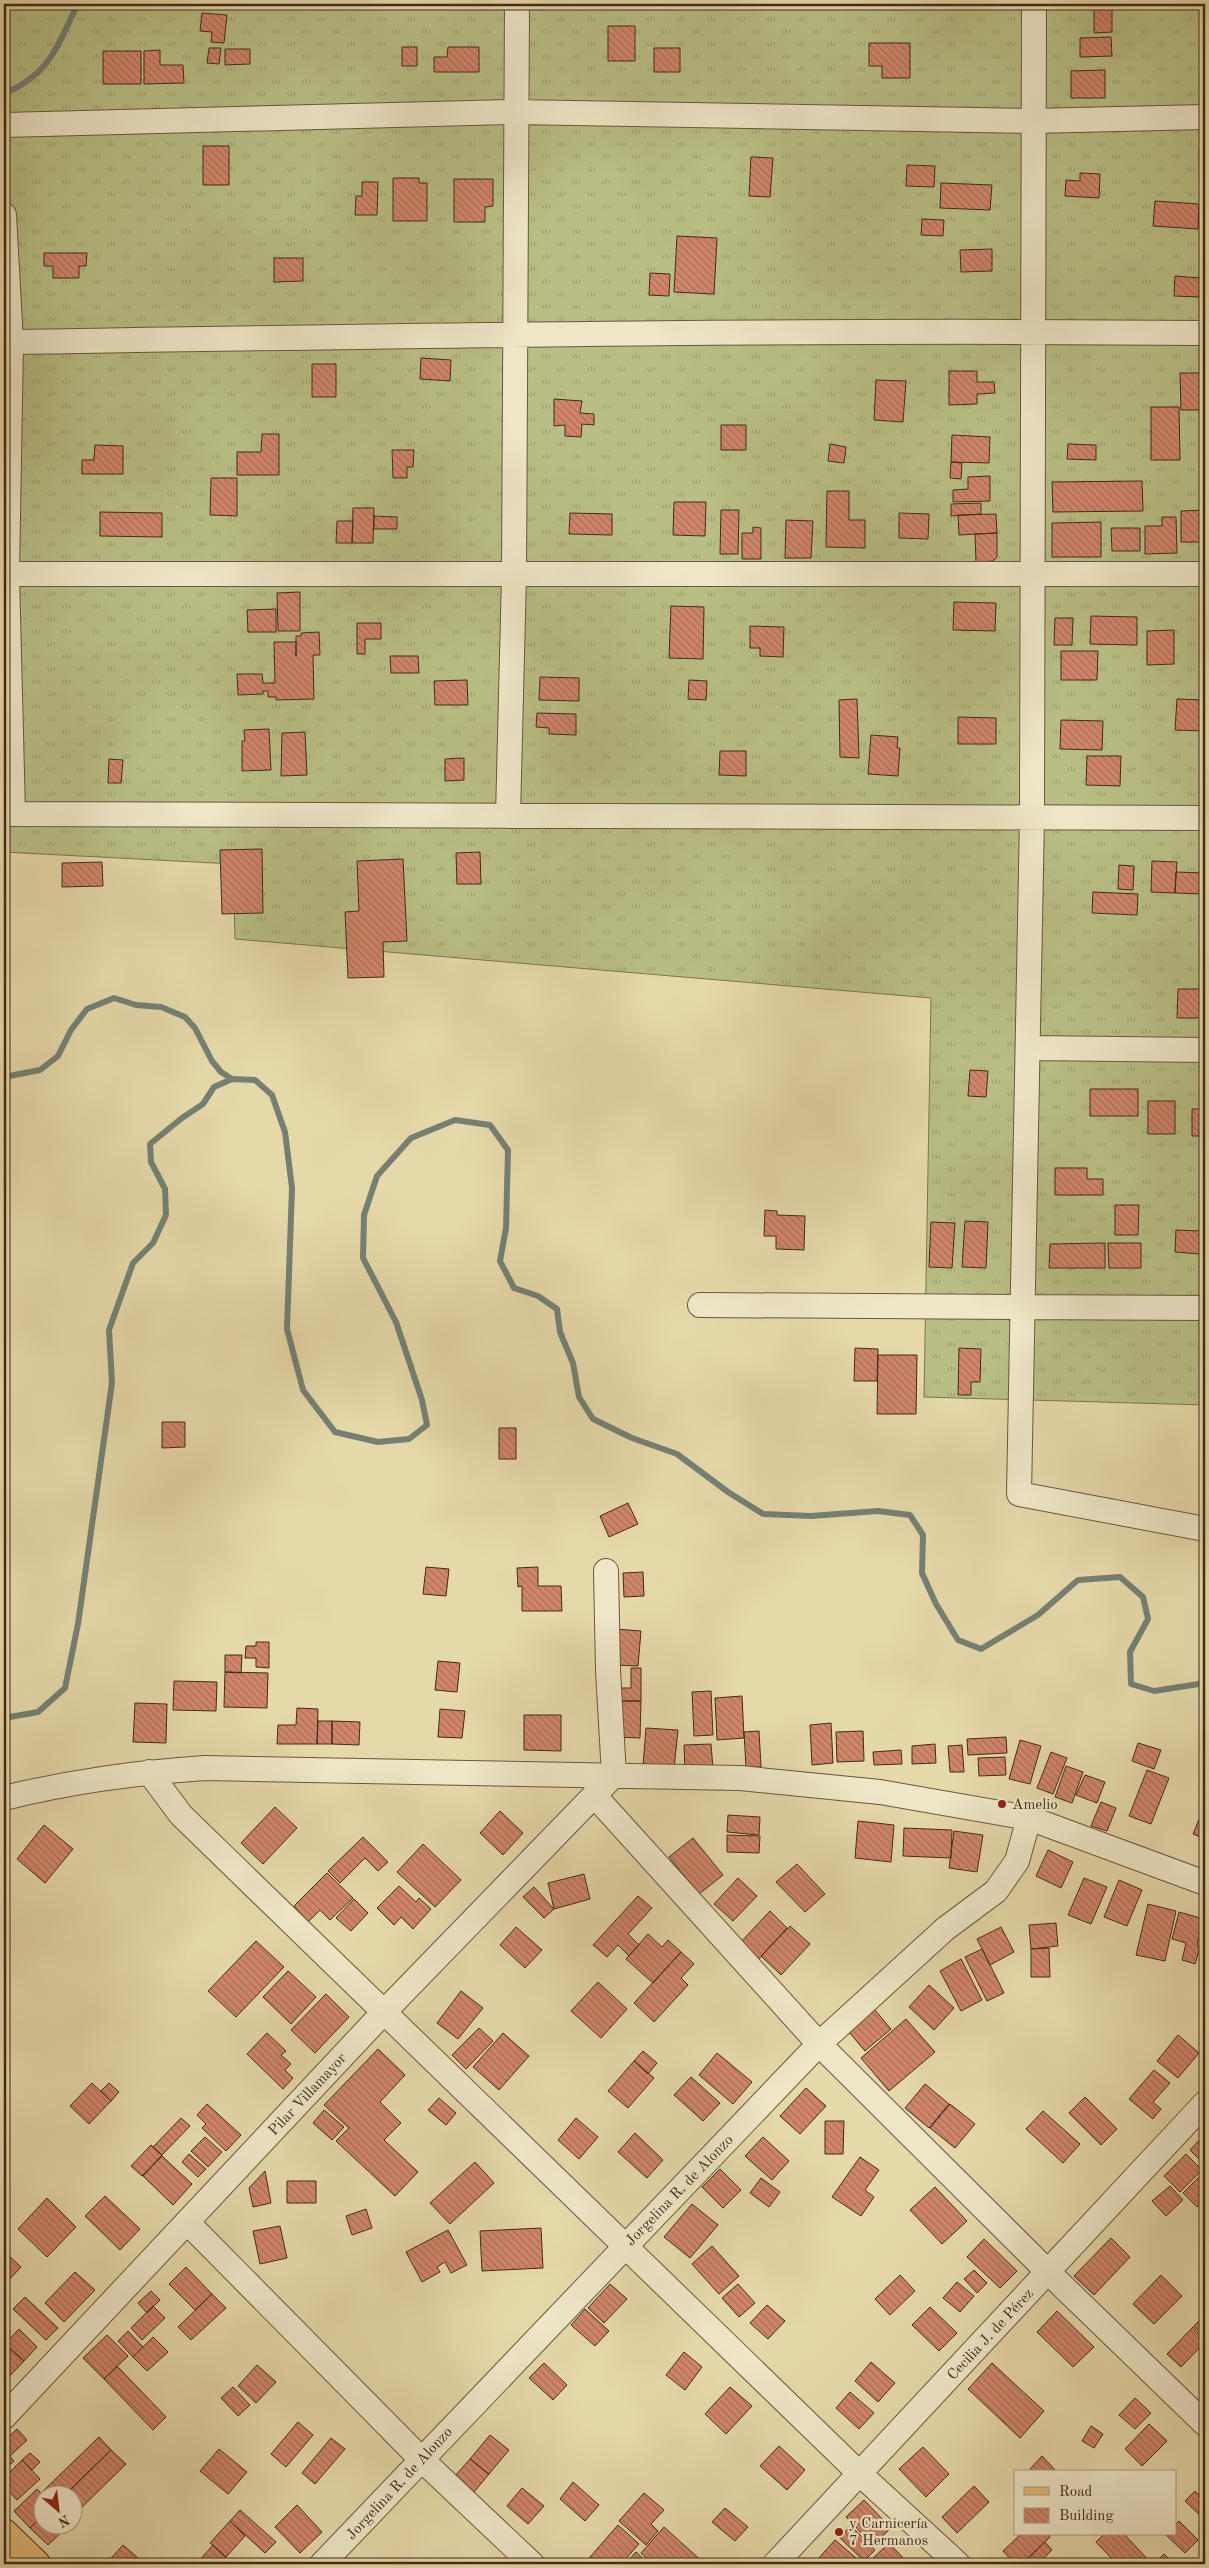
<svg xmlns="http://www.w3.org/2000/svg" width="1209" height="2568" viewBox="0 0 1209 2568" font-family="'Old Standard TT',serif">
<defs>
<pattern id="grass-tufts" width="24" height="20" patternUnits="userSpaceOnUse" patternTransform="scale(1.25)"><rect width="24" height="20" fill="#b8be85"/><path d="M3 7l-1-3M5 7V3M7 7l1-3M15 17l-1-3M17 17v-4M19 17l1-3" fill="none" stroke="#9fa372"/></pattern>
<pattern id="building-back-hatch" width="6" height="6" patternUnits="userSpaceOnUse" patternTransform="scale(1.25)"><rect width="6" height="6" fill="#d1866c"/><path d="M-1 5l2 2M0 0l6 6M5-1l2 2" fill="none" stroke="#ab6e58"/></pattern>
</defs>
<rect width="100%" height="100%" fill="#e5d8a9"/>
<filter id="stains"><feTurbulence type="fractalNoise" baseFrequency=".004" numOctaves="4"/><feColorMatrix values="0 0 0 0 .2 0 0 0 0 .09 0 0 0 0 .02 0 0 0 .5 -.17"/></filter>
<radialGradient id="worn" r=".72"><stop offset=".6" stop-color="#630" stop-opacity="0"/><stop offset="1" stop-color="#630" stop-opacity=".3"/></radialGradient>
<path fill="url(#grass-tufts)" stroke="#7e7450" d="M4,4H1205V1405L924,1397L931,998L235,939L233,864L4,852Z"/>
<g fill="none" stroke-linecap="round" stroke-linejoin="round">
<path stroke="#758073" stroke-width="6" d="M4,94C52,73 56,47 78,4
M4,1077L40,1070L58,1056L71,1030L87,1009L114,998L136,1005L161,1007L185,1017L195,1028L212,1061L221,1072L232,1079
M4,1718L38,1712L65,1688L78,1624L112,1383L109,1330L133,1263L153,1243L166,1215L165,1189L151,1162L150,1144L182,1118L203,1104L214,1087L232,1079L255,1080L272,1095L285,1132L292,1188L287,1329L303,1390L335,1432L378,1442L409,1439L427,1425L422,1400L396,1322L363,1258L364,1215L377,1176L411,1138L455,1120L490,1125L508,1150L506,1228L500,1261L514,1288L538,1296L557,1309L560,1332L573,1363L579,1397L593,1419L632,1438L677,1454L728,1492L763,1514L811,1516L878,1511L910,1515L923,1535L922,1573L936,1604L958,1640L981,1649L1038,1615L1078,1580L1120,1577L1143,1597L1148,1619L1130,1652L1131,1684L1154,1691L1205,1683"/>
</g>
<path fill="url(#building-back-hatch)" stroke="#432a1b" d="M1094,4H1112V32L1094,33Z
M202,13L227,15L224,43L211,42L212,32L200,31Z
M608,26H635V61H608Z
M1111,37L1112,56L1080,57V38Z
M869,43H910V78H882V66H869Z
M402,47H417V66H402Z
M448,47H479V72H434V57H447Z
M209,48H221L219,64L207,63Z
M654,48H680V72H654Z
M225,49H250V64L225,65Z
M160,50V65H183L184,83L144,84V51Z
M103,51H141V84H103Z
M1105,70V98H1071V71Z
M203,146H229V185H203Z
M1199,151H1205V184H1200Z
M751,157L773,158L770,197L749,196Z
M907,165L935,166L934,187L906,186Z
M1080,173L1100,174L1099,198L1065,196L1066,180L1080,181Z
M393,178H419V183H427V221H393Z
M454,179H493V206L485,207V222H454Z
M362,182H378L377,215H355L356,196H362Z
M941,183L992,185L990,210L940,208Z
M1155,201L1199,204L1198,229L1153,226Z
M922,219L944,220L943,236L921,235Z
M677,236L717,238L714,294L674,292Z
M992,249V271L961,272L960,250Z
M44,253H87L86,266H79V278H53V266H44Z
M274,258H303V281L274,282Z
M650,273L670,274L669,296L649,295Z
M1175,276L1200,278L1199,297L1174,296Z
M421,358L451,360L450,381L420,379Z
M312,364H336V397H312Z
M949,371H977V382H994L995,393L977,394V404L949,405Z
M1180,373H1200L1201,410H1181Z
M876,380L906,381L903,422L874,420Z
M554,399L582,401L580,413L594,414V425L582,424L581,437L565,436V425L554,426Z
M1151,407H1179L1180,460H1151Z
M721,425H746V450H721Z
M262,434H279V475H237V452H261Z
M952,435L990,437L989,463L951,462Z
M830,444L846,447L844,463L828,461Z
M1068,444L1096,445V460L1067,459Z
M95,445L123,446V474H82V460H94Z
M392,450H414L413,467H407V478H393Z
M951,462L962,463L961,479L950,478Z
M990,476V501L953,502V490L968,489V477Z
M211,478H237V516L210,515Z
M1142,481L1143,511L1053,512L1052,482Z
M827,491H849V520H865V548L826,547Z
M674,502H706L705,536L673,535Z
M981,503V514L951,516V504Z
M353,508H374L373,543H352Z
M721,510H739L738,554H720Z
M1205,510V542H1181V511Z
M100,512L162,513V537L100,536Z
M570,513L612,514V535L569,534Z
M899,513L929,514L928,539L899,538Z
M996,514L997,533L959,535L958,515Z
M374,516L397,517V529H374Z
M1162,517H1176L1177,553L1145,554V526H1162Z
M786,520L813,521L811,558H785Z
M337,521H353L352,543H336Z
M1101,522V557H1052V523Z
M753,527L761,528V559H742V533H753Z
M1111,528H1140V551H1112Z
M997,533V557L993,561L976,562L975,534Z
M300,592V631H278L277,593Z
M954,602L996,603L995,631L953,630Z
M671,606L704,607L703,659L669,658Z
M276,609V632H248L247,610Z
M1091,616L1137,617V645L1090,644Z
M1055,618H1073L1072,645H1054Z
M357,623H381V639H365V654H357Z
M750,626L784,627L783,657L760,656V648H750Z
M1174,630V664L1147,665V631Z
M319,632L320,655H313L314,699L276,700V697H268V691H263V694L238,695L237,674H262L263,683H275L274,642H296V656V636H301V633Z
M1061,651H1098L1097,680H1061Z
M390,656H418L419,673H391Z
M540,677L579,678V701L539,700Z
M467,680L468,705H435L434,681Z
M689,680L707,681L706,700L688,699Z
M857,699L859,758L840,757L839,700Z
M1177,699L1205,700V731L1175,730Z
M537,713L576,714V735L549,734V728L536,727Z
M958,717L996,718V744H958Z
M1061,720L1103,721L1102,750L1060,749Z
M269,729L271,770L242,771V741H245L244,730Z
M305,732L307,775L281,776L282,733Z
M871,735L898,737L897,748H900L898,776L868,774Z
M720,751H746V776L719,775Z
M1087,756H1121L1120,786L1086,785Z
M464,758V780L445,781V759Z
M109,759L123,760L121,783H108Z
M262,849L263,913L222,914L220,850Z
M480,852L481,884H457L456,853Z
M403,859L407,941L383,942L384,977L348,978L345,912L359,911L357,861Z
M1152,861L1177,862L1175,893L1151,892Z
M102,862L103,886L62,887V863Z
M1119,865L1134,866L1133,890L1118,889Z
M1176,872L1205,873V894L1175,893Z
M1093,892L1138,894L1137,915L1092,913Z
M1178,989H1205V1018H1177Z
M970,1070L988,1071L986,1097L968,1096Z
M1090,1089H1138V1116H1090Z
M1148,1101H1175V1134H1148Z
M1192,1109H1205V1136H1192Z
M1055,1168H1087V1179H1103V1195H1055Z
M1115,1205H1139L1138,1235H1115Z
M765,1210L777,1211V1215L805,1216L804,1250L776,1249V1236H764Z
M965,1221L988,1222L986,1268L962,1267Z
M931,1222L955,1223L952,1268L929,1267Z
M1176,1230L1201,1231L1200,1254L1175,1252Z
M1105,1243V1268H1049L1050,1244Z
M1108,1243H1141V1268H1109Z
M855,1348L878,1349L877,1381H854Z
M959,1348L981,1349L980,1382H971V1395H958Z
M878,1355H917L916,1414H877Z
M162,1422H185V1447L162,1448Z
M499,1428H516V1459H499Z
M628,1503L638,1524L609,1537L600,1516Z
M426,1567L449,1569L446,1596L423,1594Z
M538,1567V1586H561L562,1611H522V1586L518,1587L517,1568Z
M643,1572L644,1596L624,1597L623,1573Z
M615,1629L641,1631L638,1666L613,1665Z
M256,1642H269V1668L256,1667V1658H245L246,1646H256Z
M225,1655H242L241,1673L225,1672Z
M438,1661L460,1663L457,1692L435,1690Z
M631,1668H641V1701H615V1688H631Z
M225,1672L268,1673L267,1708L224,1707Z
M174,1681L217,1682L216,1711L173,1710Z
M711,1691L713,1735L694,1736L692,1692Z
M742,1696L744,1738L717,1740L715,1698Z
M615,1701H641L640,1738L614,1737Z
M135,1703L167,1704L166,1743L133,1742Z
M297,1708L318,1709L317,1744H277L278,1725H296Z
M440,1709L465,1711L462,1738L438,1737Z
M524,1715H561V1751L524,1750Z
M318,1721H332V1744H317Z
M332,1721L360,1722L359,1745L332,1744Z
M831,1723L833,1763L812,1765L810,1725Z
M646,1728L678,1730L674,1769L643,1766Z
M759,1731L761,1767H746L744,1732Z
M863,1731L864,1761L837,1762L836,1732Z
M1006,1737L1007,1753L968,1755L967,1739Z
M1020,1740L1041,1746L1030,1784L1009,1779Z
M1138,1743L1161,1750L1154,1769L1132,1761Z
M711,1744L713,1769L685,1770L684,1745Z
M935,1744L936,1763L912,1764V1746Z
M962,1745L964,1772H950L948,1746Z
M901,1750L902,1764L874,1765L873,1752Z
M1051,1752L1067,1758L1053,1794L1037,1788Z
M1005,1757L1006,1775L979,1776L978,1758Z
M1066,1766L1083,1772L1072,1803L1055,1797Z
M1147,1770L1169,1778L1151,1824L1129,1816Z
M1085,1775L1105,1782L1097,1803L1076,1795Z
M1101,1802L1116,1808L1107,1831L1091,1826Z
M1205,1805V1839L1193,1834Z
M275,1807L297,1828L263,1864L241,1843Z
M500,1811L523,1833L503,1855L480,1833Z
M728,1815L760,1817L759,1835L727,1832Z
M858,1821L894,1825L891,1862L855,1858Z
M44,1825L73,1849L45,1883L17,1859Z
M904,1828L952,1830L951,1858L903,1856Z
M954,1831L983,1835L977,1872L949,1868Z
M727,1835L760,1836L759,1853L727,1852Z
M363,1837L388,1862L378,1871L365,1858L340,1883L328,1871Z
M693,1838L723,1875L699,1894L669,1857Z
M423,1844L461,1880L435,1907L397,1872Z
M1048,1850L1073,1862L1061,1888L1036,1876Z
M797,1864L825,1894L805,1912L776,1882Z
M327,1873L353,1898L330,1920L320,1910L308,1922L294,1906Z
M584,1874L590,1899L554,1909L548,1883Z
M738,1878L757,1896L733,1921L714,1904Z
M1084,1878L1107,1887L1091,1924L1068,1915Z
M1119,1880L1142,1890L1127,1926L1104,1917Z
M399,1886L416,1902L419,1898L431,1909L413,1929L401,1917L394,1925L377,1908Z
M534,1887L554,1909L544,1918L523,1897Z
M638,1896L652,1908L628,1934L639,1945L629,1956L618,1945L607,1957L593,1945Z
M354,1899L368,1913L351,1931L336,1918Z
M1148,1904L1176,1911L1165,1961L1136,1955Z
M770,1911L787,1928L757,1961L739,1944Z
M1179,1912L1204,1919L1197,1945L1200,1947L1195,1964L1182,1960L1186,1943L1172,1939Z
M1056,1923L1058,1946L1031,1949L1029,1925Z
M790,1926L810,1944L781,1975L761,1956Z
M516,1927L542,1950L525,1968L500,1945Z
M1001,1927L1014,1952L990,1965L977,1939Z
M648,1934L662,1947L668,1940L681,1952L653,1983L626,1959Z
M256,1941L284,1967L236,2017L208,1991Z
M1049,1948L1050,1977H1031V1949Z
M982,1949L1004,1993L987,2001L965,1957Z
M681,1952L694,1964L681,1978L688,1985L654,2022L634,2003Z
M961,1959L982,2000L961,2011L940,1971Z
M288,1971L316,1997L291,2024L263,1997Z
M598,1982L627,2009L601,2038L571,2011Z
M929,1985L954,2008L934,2030L909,2007Z
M461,1991L483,2008L458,2039L437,2023Z
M326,1994L349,2017L315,2053L291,2030Z
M874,2009L891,2029L865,2051L848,2031Z
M906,2019L935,2052L889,2091L861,2058Z
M479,2028L493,2041L466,2069L452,2055Z
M267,2033L286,2051L281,2055L291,2064L285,2070L293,2078L283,2089L247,2054Z
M503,2033L529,2056L499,2090L473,2067Z
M1178,2035L1199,2053L1178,2078L1157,2061Z
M378,2049L405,2075L380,2102L401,2123L384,2140L418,2172L395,2196L336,2141L349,2128L324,2105Z
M643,2051L657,2063L648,2074L634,2061Z
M717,2053L752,2082L733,2104L699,2075Z
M634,2061L654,2078L628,2108L608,2091Z
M1154,2070L1170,2083L1153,2102L1161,2109L1153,2119L1129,2099Z
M691,2077L720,2103L703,2121L674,2095Z
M92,2083L111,2101L89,2124L70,2106Z
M109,2083L119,2092L111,2101L101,2091Z
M925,2084L949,2104L929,2128L905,2108Z
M806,2088L826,2106L800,2134L780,2116Z
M1085,2097L1117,2129L1101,2145L1069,2113Z
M439,2098L456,2113L446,2125L428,2110Z
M207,2104L241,2135L226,2151L202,2128L206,2124L197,2115Z
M950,2104L975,2124L955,2148L930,2128Z
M324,2110L344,2127L332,2140L313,2123Z
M1043,2111L1080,2144L1063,2163L1026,2129Z
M181,2118L190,2126L162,2155L153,2147Z
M576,2118L598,2137L579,2159L558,2140Z
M825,2121H844L843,2154H825Z
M635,2133L663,2160L647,2178L618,2152Z
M1205,2134V2165L1190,2150Z
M205,2137L222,2152L208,2167L191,2151Z
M763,2137L789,2161L772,2180L745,2156Z
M151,2145L162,2155L142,2176L131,2166Z
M189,2154L206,2169L198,2177L182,2162Z
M1186,2154L1202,2170L1180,2192L1164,2176Z
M162,2156L192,2184L173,2205L143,2176Z
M860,2157L879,2170L865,2190L874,2197L861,2216L832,2197Z
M475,2162L494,2183L450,2224L430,2203Z
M720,2169L741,2190L723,2208L702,2187Z
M265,2171L271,2203L253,2207L249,2188Z
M1203,2173L1205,2175V2198L1197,2207L1183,2193Z
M761,2178L780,2192L769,2207L750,2193Z
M287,2181H316V2203H287Z
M1170,2186L1183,2200L1166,2216L1152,2201Z
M935,2187L967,2221L942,2244L910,2210Z
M105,2196L140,2229L120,2250L85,2216Z
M47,2198L76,2227L47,2257L18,2229Z
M692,2204L718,2225L690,2258L664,2237Z
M366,2209L372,2228L352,2235L346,2216Z
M280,2226L287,2258L260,2264L253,2231Z
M541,2228L543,2268L482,2271L480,2231Z
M448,2230L467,2265L451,2273L445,2262L437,2267L440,2272L422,2282L406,2252Z
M1111,2238L1130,2257L1094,2295L1074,2276Z
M984,2239L1017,2271L1000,2288L967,2257Z
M712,2246L739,2276L719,2294L692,2264Z
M4,2251L21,2267L6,2283L4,2281Z
M186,2267L212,2294L195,2310L169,2284Z
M974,2270L987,2283L977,2293L964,2279Z
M75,2272L95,2290L64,2322L45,2303Z
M900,2275L915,2291L890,2315L875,2299Z
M1161,2275L1182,2296L1154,2324L1133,2304Z
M957,2282L974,2296L960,2312L943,2298Z
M610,2284L627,2299L604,2323L588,2308Z
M738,2284L755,2303L739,2317L722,2298Z
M151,2291L160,2300L147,2313L138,2303Z
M212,2294L226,2308L191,2340L178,2327Z
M25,2297L58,2328L46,2340L13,2309Z
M767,2305L785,2321L768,2339L750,2323Z
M153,2306L165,2318L142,2340L131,2328Z
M930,2307L957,2333L939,2351L912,2325Z
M585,2309L609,2331L595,2346L571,2325Z
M1057,2311L1094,2347L1073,2367L1037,2332Z
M1204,2316H1205V2337L1194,2326Z
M1193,2327L1205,2342L1181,2367L1167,2354Z
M19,2329L37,2347L24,2361L5,2344Z
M128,2331L143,2347L133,2357L118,2341Z
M107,2335L128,2356L104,2379L83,2358Z
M153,2337L168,2352L147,2371L133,2357Z
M10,2348L24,2361L4,2382V2354Z
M684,2352L702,2367L685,2390L666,2375Z
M871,2362L895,2383L878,2402L855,2381Z
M544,2363L567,2385L553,2400L529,2378Z
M992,2363L1044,2411L1020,2438L968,2389Z
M257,2365L276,2382L256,2403L238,2386Z
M117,2366L166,2417L153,2430L104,2379Z
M233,2387L250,2405L238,2416L221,2398Z
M730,2387L752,2406L726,2434L705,2414Z
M850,2392L874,2413L859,2429L836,2408Z
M1135,2398L1151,2413L1135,2429L1119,2415Z
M298,2422L313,2435L286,2467L271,2454Z
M1149,2424L1167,2441L1142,2466L1125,2449Z
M1091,2426L1103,2434L1094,2448L1082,2441Z
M17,2429L27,2440L10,2456L4,2450V2441Z
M490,2435L509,2450L489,2474L470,2459Z
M99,2437L111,2450L64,2496H43L41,2493Z
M331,2438L345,2449L315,2484L302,2473Z
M779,2446L805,2470L787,2490L760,2466Z
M923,2447L949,2474L926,2497L899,2469Z
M219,2449L247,2472L228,2494L200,2471Z
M4,2450L14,2461L4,2470Z
M111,2450L126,2464L74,2515L72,2496H64Z
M30,2453L40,2462L32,2470L22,2460Z
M1042,2456L1057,2472H1033L1030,2469Z
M470,2459L489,2474L474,2492L455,2476Z
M22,2460L40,2479L17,2500L4,2486V2478Z
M573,2482L599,2505L585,2521L560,2499Z
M974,2486L989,2502L957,2533L942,2517Z
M522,2488L544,2506L528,2524L507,2506Z
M37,2489L43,2496L42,2516L30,2528L14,2511Z
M1195,2491L1205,2501V2520L1185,2501Z
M644,2493L664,2510L651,2524L658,2531L646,2545L619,2521Z
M864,2500L891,2528L873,2545L846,2517Z
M297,2505L322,2532L300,2553L275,2527Z
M725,2508L748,2527L735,2541L712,2522Z
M240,2510L276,2542L265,2553L230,2521Z
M42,2516V2526H68L48,2545L30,2528Z
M230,2521L245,2536L226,2557L210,2543Z
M1179,2521L1198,2540L1185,2553L1166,2535L1175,2534V2525Z
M618,2525L639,2544L621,2564H584Z
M851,2526L875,2550L864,2561L839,2537Z
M664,2527L705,2564H653L641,2553Z
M1021,2534H1048L1050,2537L1022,2564H1015L1003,2551Z
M1104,2534H1124L1152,2564H1117L1096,2542Z
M835,2540L863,2564H826L819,2558Z
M1045,2542L1052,2550L1038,2564H1022Z
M889,2543L909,2564H867Z
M123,2545L145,2564H106Z
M213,2545L226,2557L219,2564H200L198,2562Z
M636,2552L649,2564H625Z
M1164,2554L1174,2564H1154Z"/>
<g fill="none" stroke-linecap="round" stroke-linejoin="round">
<g stroke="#6c563e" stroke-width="26">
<path id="street" d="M1034,4L1032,817L1019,1494L1205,1529
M4,125L514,112L1032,121L1205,117
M4,215L11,342L7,575L13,814
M11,342C409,336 807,329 1205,333
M4,574H1205
M4,814L1205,818
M508,816L514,576L517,4
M1029,1048L1205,1050
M700,1305L1205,1308
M606,1571L608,1671L614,1775
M149,1772L181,1815L860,2474L958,2564
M594,1795L819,2044L1048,2272L1205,2424
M4,1798C74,1781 134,1773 205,1768L740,1778L880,1792L1029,1818L1205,1883
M187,2222L421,2459L532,2564
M4,2417L384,2012L614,1775
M322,2564L819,2044L945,1929L996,1891L1017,1861L1029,1818
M775,2564L1205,2103"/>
</g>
<g stroke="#432a1b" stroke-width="30">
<path id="primary" d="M4,2533L36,2564"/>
</g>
<use href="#street" stroke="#eee6c7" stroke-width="24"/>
<use href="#primary" stroke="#e2bc74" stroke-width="28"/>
</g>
<g fill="#8f2418" stroke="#eee6c7" stroke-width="2">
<circle cx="1002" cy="1804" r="5"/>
<circle cx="839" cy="2532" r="5"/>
</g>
<g text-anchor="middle" stroke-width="4.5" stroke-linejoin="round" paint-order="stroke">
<g font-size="15" fill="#432a1b" stroke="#eee6c7" text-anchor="start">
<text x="1012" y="1809">Amelio</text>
<text x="849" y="2528">y Carnicería<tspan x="849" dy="17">7 Hermanos</tspan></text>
</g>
<g font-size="15" fill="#432a1b" stroke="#eee6c7">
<text transform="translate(307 2094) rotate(-47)" y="5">Pilar Villamayor</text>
<text transform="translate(679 2190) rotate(-46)" y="5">Jorgelina R. de Alonzo</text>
<text transform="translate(990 2334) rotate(-47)" y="5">Cecilia J. de Pérez</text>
<text transform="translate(399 2483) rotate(-47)" y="5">Jorgelina R. de Alonzo</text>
</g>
</g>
<rect width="1209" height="2568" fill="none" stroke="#e5d8a9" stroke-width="20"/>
<rect x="5" y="5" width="1199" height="2558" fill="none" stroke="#432a1b" stroke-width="2.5"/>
<rect x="10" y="10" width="1189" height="2548" fill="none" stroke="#432a1b"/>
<rect x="1014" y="2470" width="162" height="65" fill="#eee6c7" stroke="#aa9b82"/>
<rect x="1024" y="2487" width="25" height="8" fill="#e2bc74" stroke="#aa9b82"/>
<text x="1059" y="2496" font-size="15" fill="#432a1b">Road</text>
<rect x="1024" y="2508" width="25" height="15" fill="url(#building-back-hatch)" stroke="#aa9b82"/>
<text x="1059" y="2520" font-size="15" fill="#432a1b">Building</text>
<g transform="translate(58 2510) rotate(152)"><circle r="24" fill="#eee6c7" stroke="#aa9b82"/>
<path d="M0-4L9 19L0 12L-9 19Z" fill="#8f2418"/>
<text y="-8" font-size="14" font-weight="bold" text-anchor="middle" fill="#432a1b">N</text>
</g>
<rect width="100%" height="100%" filter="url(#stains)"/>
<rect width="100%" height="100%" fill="url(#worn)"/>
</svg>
